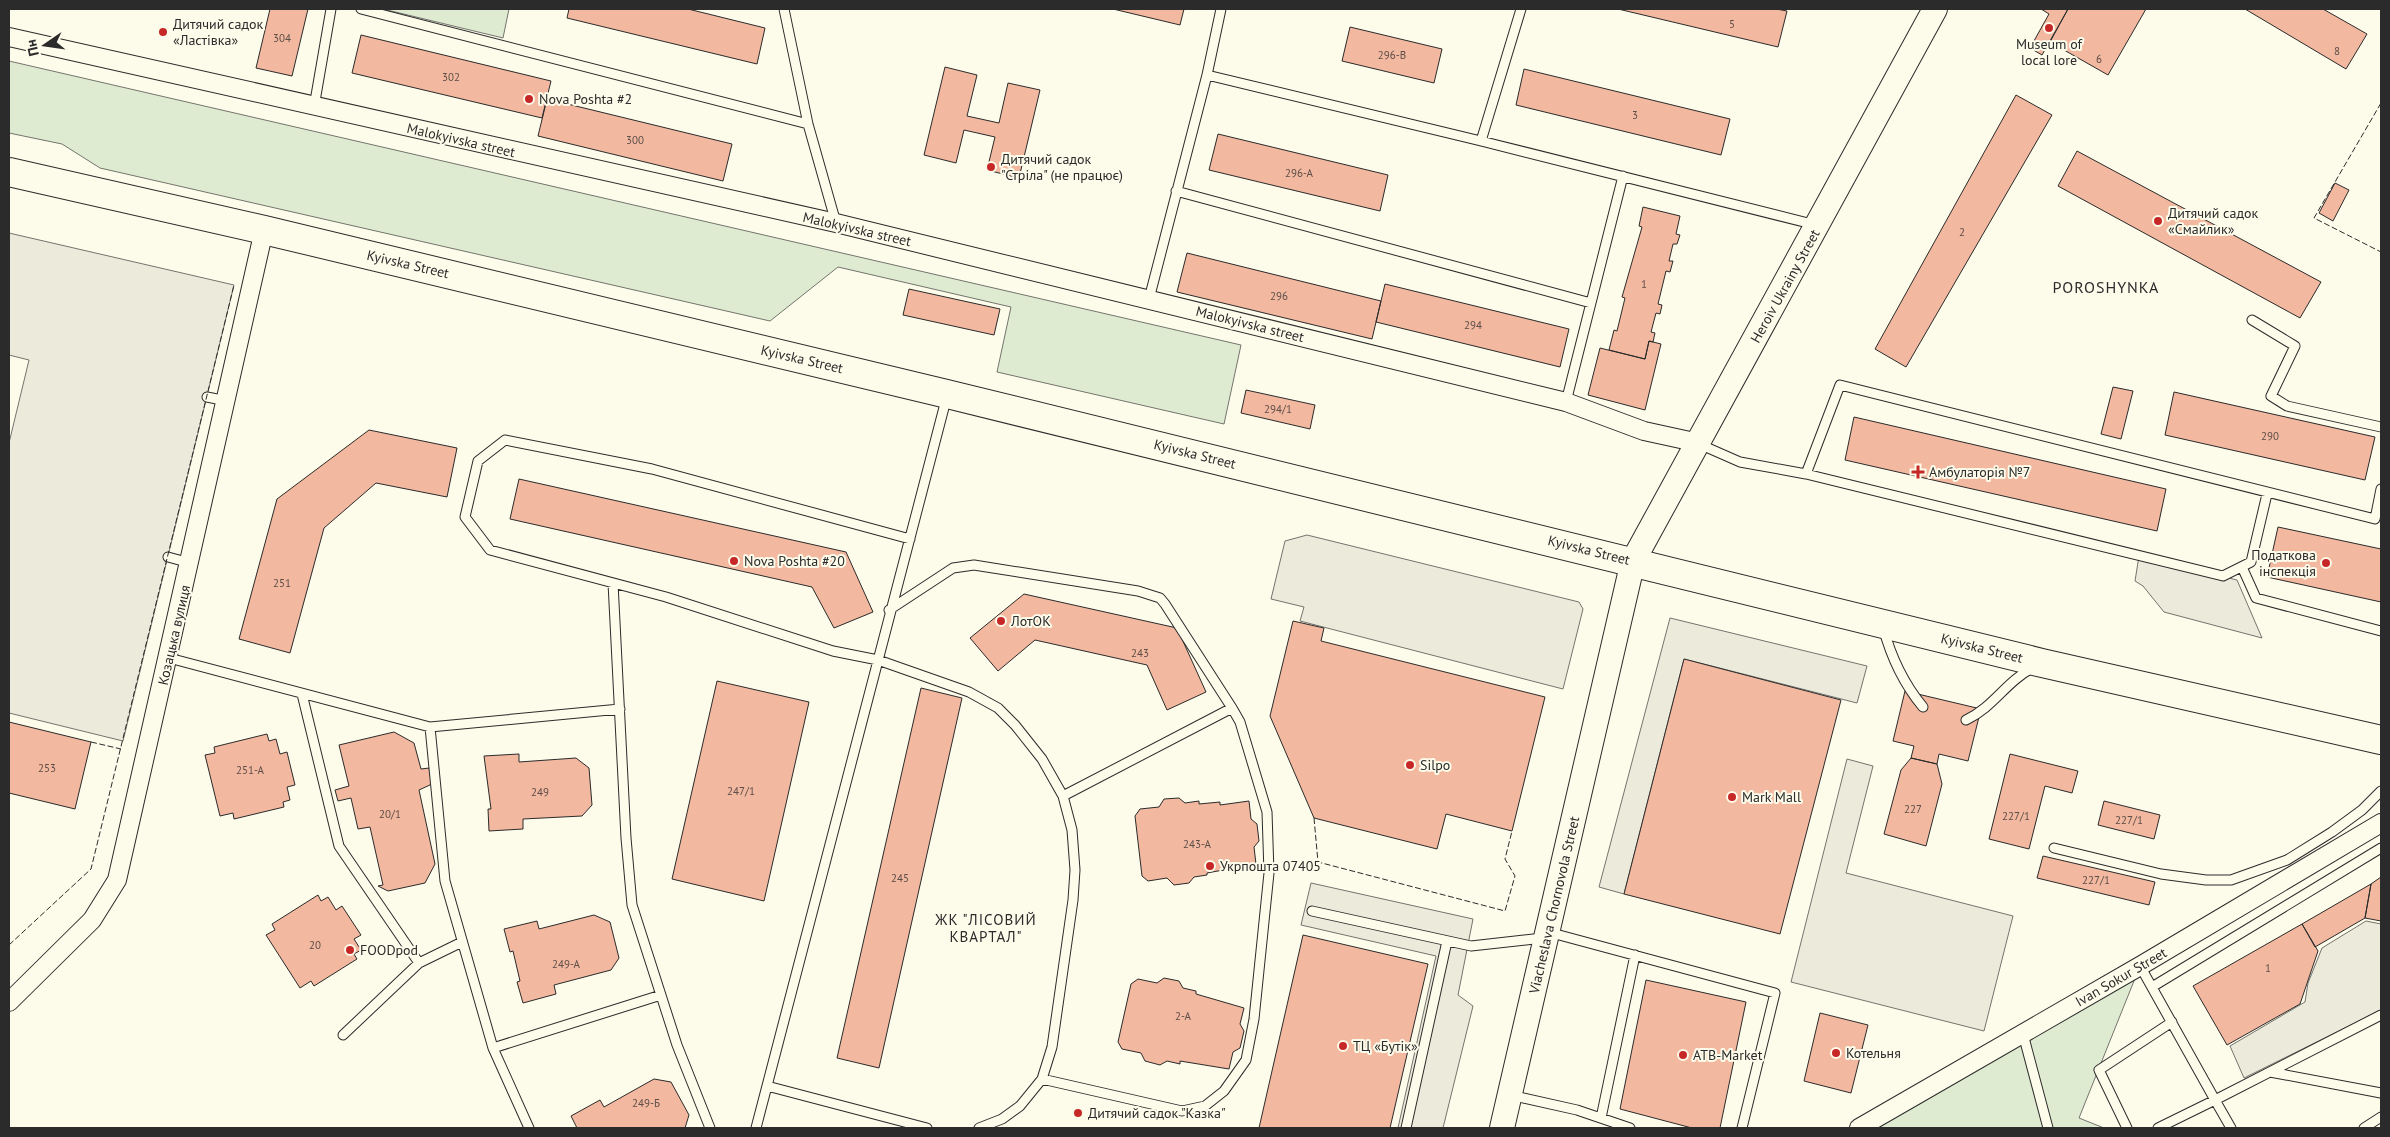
<svg xmlns="http://www.w3.org/2000/svg" width="2390" height="1137" viewBox="0 0 2390 1137" font-family="'PT Sans',sans-serif">
<rect width="100%" height="100%" fill="#fdfbea"/>
<path fill="#deebd1" stroke="#74746e" d="M383,9H509L503,38Z
M9,61L1241,345L1224,424L997,372L1011,307L838,267L770,321L100,168L62,144L9,133Z
M2140,966L2079,1118L2104,1128H1859Z"/>
<path fill="#eceadb" stroke="#74746e" d="M9,233L234,285L123,741L9,713V443L29,360L9,355Z
M1307,535L1579,602L1583,609L1563,689L1300,621L1304,607L1271,599L1285,541Z
M2139,556L2237,580L2262,638L2164,612L2143,586L2135,581Z
M1670,618L1867,666L1857,703L1684,659L1624,894L1599,887Z
M1847,759L1873,766L1846,873L2013,916L1984,1031L1791,982Z
M1311,883L1473,919L1458,995L1473,1006L1443,1128H1398L1436,956L1301,925Z
M2366,921L2381,924V1010L2244,1078L2230,1046L2305,1002L2308,983L2322,948Z"/>
<path fill="#f2b8a0" stroke="#2b2b2b" d="M270,9H308L292,76L256,68Z
M569,9H688L765,28L757,64L567,18Z
M1113,9H1184L1180,25Z
M1618,9H1776L1787,11L1778,47Z
M2041,9H2068L2042,55L2030,48L2049,14Z
M2068,9H2146L2108,75L2050,42Z
M2245,9H2323L2367,34L2346,69Z
M1350,27L1442,49L1434,83L1342,61Z
M361,35L551,81L542,118L352,73Z
M945,67L977,75L967,116L999,123L1008,83L1040,90L1019,178L987,170L995,137L964,130L956,163L924,155Z
M1524,69L1730,119L1721,155L1516,105Z
M2016,95L2052,115L1906,367L1875,349Z
M547,99L732,144L723,181L538,136Z
M1218,134L1388,175L1380,211L1209,170Z
M2077,151L2321,282L2300,318L2058,186Z
M2335,183L2349,190L2333,221L2319,213Z
M1643,207L1680,216L1676,234L1680,235L1677,244H1673L1669,261H1673L1670,272L1666,271L1658,304L1662,305L1660,314L1656,313L1651,332L1655,333L1653,342L1649,341L1645,359L1609,350L1614,330L1617,331L1625,298L1622,297L1642,227L1639,226Z
M1187,253L1381,301L1372,339L1177,292Z
M1385,284L1569,329L1560,367L1376,322Z
M909,289L1000,309L994,335L903,315Z
M1649,341L1661,344L1645,410L1588,395L1600,348L1645,359Z
M2113,387L2133,391L2121,439L2101,434Z
M1246,390L1315,405L1310,429L1241,413Z
M2174,392L2375,437L2365,480L2165,435Z
M1854,417L2166,489L2157,531L1845,460Z
M369,430L457,448L447,497L376,483L324,528L290,653L239,639L277,499Z
M519,479L846,552L873,612L834,628L812,587L510,519Z
M2278,527L2381,549V602L2267,577Z
M1024,594L1177,628L1206,692L1167,710L1147,665L1035,640L998,671L970,638Z
M1293,621L1324,628L1321,641L1545,697L1512,831L1446,814L1437,849L1314,818L1270,716Z
M1684,659L1841,700L1780,934L1624,894Z
M717,681L809,702L764,901L672,879Z
M921,688L962,698L879,1068L837,1058Z
M1905,691L1981,709L1968,761L1939,754L1937,764L1911,758L1914,746L1893,741Z
M9,722L91,742L75,809L9,793Z
M394,732L414,743L421,769L429,768L432,784L419,790L435,864L425,883L388,891L378,886L383,885L370,827L358,829L351,798L338,801L335,790L349,786L339,745Z
M267,734L269,741L276,739L280,754L287,752L295,785L287,787L290,800L283,802L284,807L234,819L233,813L220,816L205,755L215,753L214,747Z
M519,754V762L576,758L589,768L592,805L582,816L523,819V829L489,831L488,809H491L484,756Z
M2010,754L2078,771L2072,793L2045,786L2029,849L1989,839Z
M1911,758L1937,764L1942,784L1926,846L1884,834L1901,770Z
M1179,798L1185,803L1199,801V804L1220,802V805L1249,801L1251,819L1257,824L1259,841L1254,847L1256,864L1207,873V875L1194,877L1189,883L1174,885L1167,878L1148,881L1142,876L1135,816L1140,809L1159,807L1164,799Z
M2104,801L2160,815L2154,839L2098,825Z
M2043,856L2155,882L2149,905L2037,878Z
M2381,877V921L2365,918L2371,884Z
M2371,884L2365,918L2315,947L2302,924Z
M318,895L321,901L328,897L336,910L342,906L361,935L354,939L361,950L354,954L357,959L314,986L311,981L300,988L266,935L275,930L272,924Z
M594,915L610,922L619,958L611,970L554,985L556,994L523,1003L517,982L520,981L513,951L510,952L504,929L537,921L539,929Z
M2302,924L2318,951L2300,1004L2227,1045L2193,986Z
M1303,935L1428,964L1390,1128H1259Z
M1164,978L1179,981L1183,988L1196,991V994L1244,1008L1240,1024L1244,1031L1240,1048L1233,1052L1229,1069L1180,1061V1064L1167,1061L1160,1065L1145,1061L1141,1053L1122,1049L1118,1042L1131,984L1138,979L1157,983Z
M1646,980L1746,1002L1720,1128H1692L1620,1109Z
M1820,1013L1868,1025L1851,1093L1804,1081Z
M654,1079L671,1082L689,1115L685,1128H577L571,1116L600,1100L604,1107Z"/>
<g fill="none" stroke-linecap="round" stroke-linejoin="round">
<g stroke="#2b2b2b" stroke-width="11">
<path id="lane" d="M361,9L808,124
M784,9L808,124L836,223
M1207,75L1481,141L1816,225
M314,107L331,9
M1481,141L1521,9
M1176,191L1591,303
M1149,299L1207,75L1221,9
M2252,320L2295,346L2271,396L2287,406L2381,427
M207,397L227,401
M1566,402L1623,176
M1699,444L1740,462L1806,474L2223,576L2251,562L2267,494
M1806,474L1840,385L2375,519L2381,489
M910,539L652,469L505,440L478,461L465,517L490,550L666,597L833,651L878,660L969,692L998,708L1015,725L1042,759L1063,796L1072,830L1075,870L1073,900L1052,1047L1042,1079L1020,1106L1002,1119L979,1128
M168,557L190,563
M2242,567L2256,598L2381,631
M613,583L626,838L632,905L677,1045L710,1128
M889,610L953,568L974,565L1138,591L1160,598L1165,604L1232,708L1240,722L1267,812L1269,873L1254,1019L1246,1060L1224,1091L1205,1106L1182,1111L1042,1079
M1883,627C1891,657 1903,683 1923,707
M169,658L430,727
M302,694L339,846L419,963
M1966,720C1995,706 2005,682 2034,667
M1063,796L1232,708
M2054,848L2161,874L2206,880H2231L2287,860L2332,832L2362,810L2381,791
M1312,911L1471,946L1543,938
M1548,932L1775,993L1742,1128
M2140,966L2215,1100L2381,1015
M2152,987L2381,848
M2023,1034L2048,1128
M343,1035L419,963L462,942
M493,1048L661,995
M2270,1072L2381,1093
M767,1086L927,1128
M1510,1095L1577,1110L1630,1128
M1601,1118L1635,955
M529,1128L493,1048L445,881L430,727L620,709
M756,1128L947,396
M1406,1128L1447,941
M2127,1128L2099,1070L2172,1022
M2158,1128L2215,1100L2231,1128
M2364,1128L2381,1117"/>
</g>
<g stroke="#2b2b2b" stroke-width="20">
<path id="street" d="M9,37L836,223L1566,402L1644,431L1699,443
M9,1002L92,920L117,880L264,230
M1859,1128L2140,966L2381,823"/>
</g>
<g stroke="#2b2b2b" stroke-width="26">
<path id="secondary" d="M1502,1128L1633,561L1935,9"/>
</g>
<g stroke="#2b2b2b" stroke-width="30">
<path id="primary" d="M9,172L264,230L947,394L2042,663L2381,740"/>
</g>
<use href="#lane" stroke="#fdfbea" stroke-width="9"/>
<use href="#street" stroke="#fdfbea" stroke-width="18"/>
<use href="#secondary" stroke="#fdfbea" stroke-width="24"/>
<use href="#primary" stroke="#fdfbea" stroke-width="28"/>
<path stroke="#2b2b2b" stroke-width="1" stroke-dasharray="6 2.5" stroke-linecap="butt" d="M2381,103L2314,218L2381,252
M91,742L121,749
M1314,818L1318,862L1505,911L1515,876L1505,859L1512,831
M9,945L91,869L234,285"/>
</g>
<g fill="#c62828" stroke="#fdfbea" stroke-width="2">
<circle cx="2049" cy="28" r="5"/>
<circle cx="163" cy="32" r="5"/>
<circle cx="529" cy="99" r="5"/>
<circle cx="991" cy="167" r="5"/>
<circle cx="2158" cy="221" r="5"/>
<path d="M1915.5 464.5h5v5h5v5h-5v5h-5v-5h-5v-5h5z"/>
<circle cx="734" cy="561" r="5"/>
<circle cx="2326" cy="563" r="5"/>
<circle cx="1001" cy="621" r="5"/>
<circle cx="1410" cy="765" r="5"/>
<circle cx="1732" cy="797" r="5"/>
<circle cx="1210" cy="866" r="5"/>
<circle cx="350" cy="950" r="5"/>
<circle cx="1343" cy="1046" r="5"/>
<circle cx="1836" cy="1053" r="5"/>
<circle cx="1683" cy="1055" r="5"/>
<circle cx="1078" cy="1113" r="5"/>
</g>
<g text-anchor="middle" stroke-width="4" stroke-linejoin="round" paint-order="stroke">
<g font-size="11" fill="#5d4e48">
<text x="1732" y="28">5</text>
<text x="282" y="42">304</text>
<text x="2337" y="55">8</text>
<text x="1392" y="59">296-В</text>
<text x="2099" y="63">6</text>
<text x="451" y="81">302</text>
<text x="1635" y="119">3</text>
<text x="635" y="144">300</text>
<text x="1299" y="177">296-А</text>
<text x="1962" y="236">2</text>
<text x="1644" y="288">1</text>
<text x="1279" y="300">296</text>
<text x="1473" y="329">294</text>
<text x="1278" y="413">294/1</text>
<text x="2270" y="440">290</text>
<text x="282" y="587">251</text>
<text x="1140" y="657">243</text>
<text x="47" y="772">253</text>
<text x="250" y="774">251-А</text>
<text x="741" y="795">247/1</text>
<text x="540" y="796">249</text>
<text x="1913" y="813">227</text>
<text x="390" y="818">20/1</text>
<text x="2016" y="820">227/1</text>
<text x="2129" y="824">227/1</text>
<text x="1197" y="848">243-А</text>
<text x="900" y="882">245</text>
<text x="2096" y="884">227/1</text>
<text x="315" y="949">20</text>
<text x="566" y="968">249-А</text>
<text x="2268" y="972">1</text>
<text x="1183" y="1020">2-А</text>
<text x="646" y="1107">249-Б</text>
</g>
<g font-size="14" fill="#2b2b2b" stroke="#fdfbea" text-anchor="start">
<text x="173" y="29">Дитячий садок<tspan x="173" dy="16">«Ластівка»</tspan></text>
<text x="2049" y="49" text-anchor="middle">Museum of<tspan x="2049" dy="16">local lore</tspan></text>
<text x="539" y="104">Nova Poshta #2</text>
<text x="1001" y="164">Дитячий садок<tspan x="1001" dy="16">"Стріла" (не працює)</tspan></text>
<text x="2168" y="218">Дитячий садок<tspan x="2168" dy="16">«Смайлик»</tspan></text>
<text x="1929" y="477">Амбулаторія №7</text>
<text x="2316" y="560" text-anchor="end">Податкова<tspan x="2316" dy="16">інспекція</tspan></text>
<text x="744" y="566">Nova Poshta #20</text>
<text x="1011" y="626">ЛотОК</text>
<text x="1420" y="770">Silpo</text>
<text x="1742" y="802">Mark Mall</text>
<text x="1220" y="871">Укрпошта 07405</text>
<text x="360" y="955">FOODpod</text>
<text x="1353" y="1051">ТЦ «Бутік»</text>
<text x="1846" y="1058">Котельня</text>
<text x="1693" y="1060">ATB-Market</text>
<text x="1088" y="1118">Дитячий садок "Казка"</text>
</g>
<g font-size="14" fill="#2b2b2b" stroke="#fdfbea">
<text transform="translate(461 140) rotate(13)" y="5">Malokyivska street</text>
<text transform="translate(857 229) rotate(13)" y="5">Malokyivska street</text>
<text transform="translate(408 264) rotate(13)" y="5">Kyivska Street</text>
<text transform="translate(1785 286) rotate(-61)" y="5">Heroiv Ukrainy Street</text>
<text transform="translate(1250 324) rotate(14)" y="5">Malokyivska street</text>
<text transform="translate(802 359) rotate(13)" y="5">Kyivska Street</text>
<text transform="translate(1195 454) rotate(14)" y="5">Kyivska Street</text>
<text transform="translate(1589 550) rotate(14)" y="5">Kyivska Street</text>
<text transform="translate(174 635) rotate(-77)" y="5">Козацька вулиця</text>
<text transform="translate(1982 648) rotate(14)" y="5">Kyivska Street</text>
<text transform="translate(1554 905) rotate(-77)" y="5">Viacheslava Chornovola Street</text>
<text transform="translate(2121 977) rotate(-30)" y="5">Ivan Sokur Street</text>
</g>
<g font-size="15" letter-spacing="1" fill="#2b2b2b" stroke="#fdfbea">
<text x="986" y="925">ЖК "ЛІСОВИЙ<tspan x="986" dy="17">КВАРТАЛ"</tspan></text>
</g>
<g font-size="16" letter-spacing="1" fill="#2b2b2b" stroke="#fdfbea">
<text x="2106" y="293">POROSHYNKA</text>
</g>
</g>
<rect width="2390" height="1137" fill="none" stroke="#2b2b2b" stroke-width="20"/>
<g transform="translate(45 45) rotate(257)" stroke="#fdfbea" stroke-width="4" paint-order="stroke">
<path d="M0-4L9 19L0 12L-9 19Z" fill="#2b2b2b"/>
<text y="-8" font-size="14" font-weight="bold" text-anchor="middle" fill="#2b2b2b">Пн</text>
</g>
</svg>
